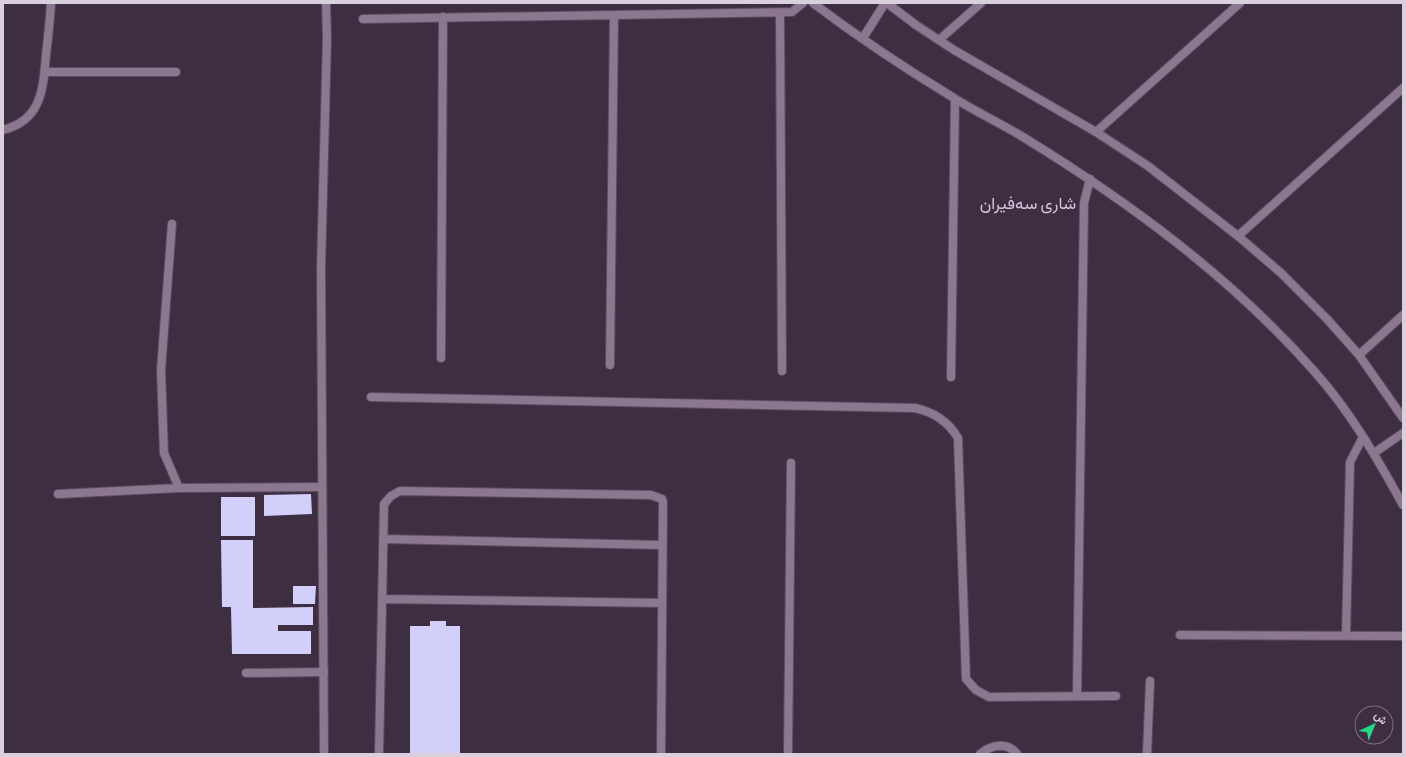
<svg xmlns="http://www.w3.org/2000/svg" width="1406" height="757" viewBox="0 0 1406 757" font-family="Commissioner,Vazirmatn,sans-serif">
<rect width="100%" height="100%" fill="#3e2e42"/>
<path fill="#d2d0fa" d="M311,494L312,514L264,516V495Z
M221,497H255V536H221Z
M221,540H253V608L313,607V625H278V631H311V654H232L231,607H222Z
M293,586H316L315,604H293Z
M430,621H446V626H460V754H410V626H430Z"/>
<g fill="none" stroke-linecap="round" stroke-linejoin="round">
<g stroke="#5b4d5f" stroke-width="10">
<path id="lane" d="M863,38L885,3
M45,72H176
M3,130C42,120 43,89 46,55C48,38 50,20 51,3
M172,224L161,370L164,453L179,488L322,487
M371,397L915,408C934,412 948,421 958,438L966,679L976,690L989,697L1116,696
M1374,453L1403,433
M58,494L179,488
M383,539L662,545
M382,599L662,603
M246,673L324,672
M379,754L384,504L391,496L400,491L651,495L662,499L663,503L661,754
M788,754L791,463
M980,754C991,745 1007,741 1017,754"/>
</g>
<g stroke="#5b4d5f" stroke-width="10">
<path id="street" d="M813,3C858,37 906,69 954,98C976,112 1000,123 1023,137C1129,202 1231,277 1314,371C1350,411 1377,458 1403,505
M887,3L916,25L954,50L1096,132L1148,166L1238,236L1281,273L1327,319L1359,355L1403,418
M780,12L782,371
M363,19L792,12L803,3
M939,40L981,3
M1096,132L1240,3
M1238,236L1403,88
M1359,355L1403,315
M441,358L443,17
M610,365L614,15
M951,377L955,99
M1180,635L1403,636
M1346,636L1350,462L1363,437
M1077,696L1084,203L1090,179
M324,754L321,268L327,38L326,3
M1147,754L1150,681"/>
</g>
<use href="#lane" stroke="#8b7890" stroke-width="8"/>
<use href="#street" stroke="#8b7890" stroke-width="8"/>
</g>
<g text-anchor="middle" stroke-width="4" stroke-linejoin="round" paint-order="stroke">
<g font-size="17" fill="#d6c1db" stroke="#3e2e42">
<text x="1028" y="209">شاری سەفیران</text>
</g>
</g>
<rect width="1406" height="757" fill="none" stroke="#dad0dd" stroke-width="8"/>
<g transform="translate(1374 725) rotate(44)"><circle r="19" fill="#3e2e42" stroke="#7c6f80"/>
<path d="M0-3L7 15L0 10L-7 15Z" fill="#27d885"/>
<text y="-6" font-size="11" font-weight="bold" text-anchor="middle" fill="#dad0dd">ش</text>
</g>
</svg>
